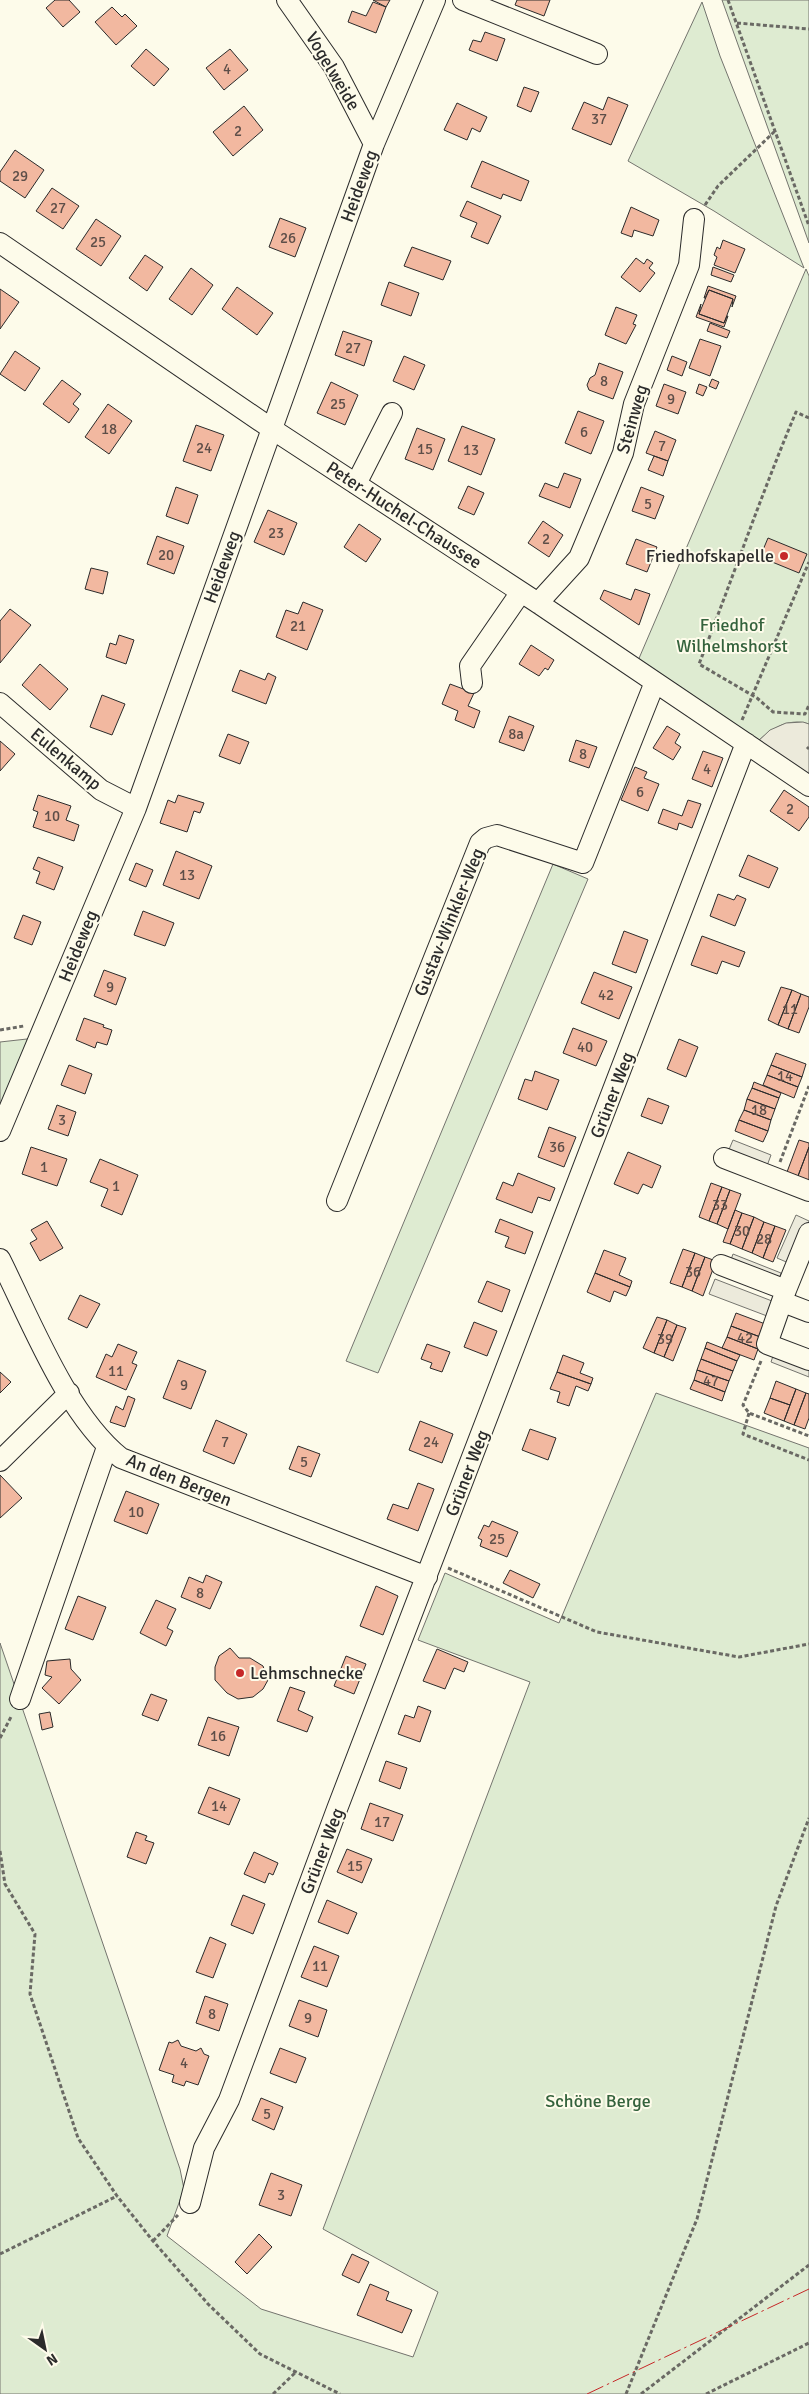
<svg xmlns="http://www.w3.org/2000/svg" width="809" height="2394" viewBox="0 0 809 2394" font-family="Signika,sans-serif">
<rect width="100%" height="100%" fill="#fdfbea"/>
<path fill="#deebd1" stroke="#74746e" d="M722,0H809V243Z
M702,2L720,56L804,268L714,211L628,161Z
M806,269L809,276V724C787,717 769,730 754,745L637,663Z
M553,864L588,879L378,1373L346,1361Z
M36,1038L0,1110V1042Z
M656,1393L809,1448V2394H0V1643L180,2169L184,2189L167,2236L261,2309L413,2357L438,2292L323,2229L530,1682L418,1640L445,1573L559,1623Z"/>
<path fill="#eceadb" stroke="#74746e" d="M803,722L809,724V780L754,745L770,730L786,723Z
M733,1140L771,1155L764,1174L725,1159Z
M796,1215L809,1221L791,1264L777,1258Z
M733,1254L781,1273L777,1286L728,1268Z
M715,1279L772,1301L767,1316L709,1294Z
M776,1347L809,1360V1377L771,1362Z"/>
<path fill="#f2b8a0" stroke="#2b2b2b" d="M55,0H69L80,12L63,27L46,8Z
M373,0H390L386,7Z
M517,0H550L544,16L515,5Z
M373,2L386,7L376,33L348,22L352,11L366,16Z
M112,7L122,17L125,14L137,26L116,45L95,22Z
M485,32L505,39L497,61L469,50L473,40L481,42Z
M146,49L169,69L154,86L131,66Z
M230,49L248,70L224,90L206,68Z
M524,87L539,92L531,112L517,106Z
M608,97L628,105L611,145L572,129L584,102L603,110Z
M457,103L487,117L480,132L472,128L467,140L444,130Z
M244,106L263,130L233,156L213,132Z
M15,150L44,170L25,198L0,181V172Z
M482,161L529,181L521,201L503,194L501,199L471,187Z
M52,188L79,206L63,229L36,211Z
M467,201L501,216L488,244L471,237L477,223L460,216Z
M631,207L659,220L653,236L634,230L632,237L621,233Z
M280,218L306,228L295,257L269,247Z
M96,219L121,236L101,266L76,249Z
M723,240L745,249L735,273L714,265L717,257L714,255L717,247L720,249Z
M412,247L451,261L443,280L404,266Z
M145,255L163,267L147,291L129,278Z
M636,258L644,264L647,259L653,263L649,268L655,273L640,292L621,277Z
M713,267L734,275L731,282L711,275Z
M191,268L213,285L192,315L169,299Z
M389,282L419,293L411,316L381,305Z
M708,286L736,296L732,307L733,299L709,290L705,298H704Z
M237,287L273,313L257,335L222,309Z
M0,289L19,302L0,329Z
M709,290L733,299L724,323L699,314Z
M701,304L699,314L724,323L727,316H728L724,327L696,317Z
M616,307L637,315L633,324L636,325L626,344L605,335Z
M710,323L730,331L727,338L707,331Z
M343,331L372,341L364,366L335,355Z
M700,339L721,346L710,376L689,368Z
M15,351L40,368L25,391L0,374Z
M404,356L425,365L414,390L393,381Z
M672,356L687,362L682,376L667,370Z
M599,363L623,372L613,399L589,390L587,385L590,378L595,375Z
M712,379L719,382L716,389L709,386Z
M62,380L81,394L73,404L79,409L69,423L43,404Z
M331,382L358,395L345,425L317,413Z
M664,384L686,392L678,414L656,406Z
M699,384L707,387L703,396L696,393Z
M108,404L132,421L109,454L85,437Z
M578,411L604,421L591,454L565,443Z
M196,425L224,435L211,471L183,461Z
M462,426L495,439L481,475L448,461Z
M417,428L445,439L433,470L405,459Z
M655,431L676,440L668,461L646,453Z
M654,456L668,461L663,476L648,470Z
M564,473L581,479L570,508L539,496L545,483L558,488Z
M468,486L484,493L474,515L458,508Z
M176,487L198,495L188,524L166,516Z
M641,487L664,496L655,519L632,511Z
M268,510L297,523L284,555L254,542Z
M543,521L563,535L549,557L528,543Z
M359,524L381,539L366,562L344,547Z
M157,536L184,546L174,574L147,564Z
M768,538L807,554L799,573L760,557Z
M636,539L657,547L647,572L626,564Z
M91,568L108,572L103,594L85,589Z
M635,589L650,594L639,625L600,599L604,590L631,600Z
M303,602L323,610L307,650L276,637L286,610L298,614Z
M10,609L31,625L0,663V621Z
M119,635L134,640L126,664L106,657L110,643L116,645Z
M531,645L554,660L548,670L545,668L539,676L519,664Z
M40,664L68,689L50,710L22,685Z
M240,670L265,680L268,673L276,677L266,704L232,691Z
M450,684L474,693L468,706L480,711L474,728L455,720L458,711L442,704Z
M102,695L125,704L112,735L90,727Z
M509,716L534,726L524,751L499,742Z
M667,726L680,734L675,743L681,747L673,760L653,748Z
M228,734L249,742L240,764L219,756Z
M576,740L597,747L589,768L569,761Z
M0,741L15,754L0,771Z
M703,751L723,758L712,787L692,779Z
M635,767L647,772L644,778L659,784L648,811L621,800Z
M784,790L809,807V817L799,831L770,811Z
M38,795L71,806L66,820L79,825L74,841L33,827L38,812L33,810Z
M178,795L204,803L200,813L194,811L187,832L160,823L168,800L175,803Z
M688,800L701,804L692,828L679,823L677,830L658,823L663,809L682,816Z
M176,851L212,866L199,899L163,885Z
M748,855L778,868L769,888L739,876Z
M38,857L63,867L54,890L36,883L40,872L33,869Z
M136,863L153,870L146,887L129,880Z
M718,894L734,900L737,895L746,899L735,926L710,916Z
M143,911L174,923L165,946L134,935Z
M23,915L41,922L32,945L14,938Z
M624,931L648,940L636,973L612,964Z
M702,936L745,952L739,967L722,961L717,974L691,965Z
M104,970L126,978L116,1005L94,996Z
M594,972L632,987L619,1019L581,1003Z
M781,987L792,990L778,1025L768,1020Z
M792,990L801,994L788,1029L778,1025Z
M801,994L809,997V1007L799,1033L788,1029Z
M84,1018L104,1025L103,1027L112,1030L107,1045L97,1042L95,1048L76,1040Z
M573,1028L607,1041L596,1066L563,1053Z
M679,1039L698,1047L686,1077L667,1069Z
M776,1053L806,1064L802,1077L771,1065Z
M69,1065L92,1074L85,1094L61,1085Z
M771,1065L802,1077L798,1087L767,1075Z
M535,1071L559,1080L547,1110L518,1099L525,1079L532,1081Z
M767,1075L798,1087L794,1098L763,1085Z
M754,1082L781,1093L779,1098L752,1088Z
M752,1088L779,1098L775,1109L747,1099Z
M648,1098L669,1106L662,1124L641,1116Z
M747,1099L775,1109L771,1120L744,1110Z
M57,1105L76,1112L68,1136L48,1129Z
M744,1110L771,1120L768,1131L739,1120Z
M739,1120L768,1131L763,1142L735,1131Z
M549,1127L576,1137L564,1167L538,1157Z
M799,1140L809,1143V1147L798,1176L787,1172Z
M31,1147L67,1159L57,1186L22,1174Z
M809,1147V1181L798,1176Z
M628,1152L661,1166L652,1188L643,1184L638,1194L614,1184Z
M100,1159L138,1175L122,1215L101,1206L108,1189L90,1182Z
M518,1173L555,1188L550,1201L538,1197L532,1213L496,1199L503,1182L513,1186Z
M711,1183L722,1187L709,1221L699,1217Z
M722,1187L730,1190L717,1224L709,1221Z
M730,1190L741,1194L728,1229L717,1224Z
M735,1210L742,1213L730,1244L723,1242Z
M742,1213L754,1217L742,1249L730,1244Z
M754,1217L764,1222L752,1253L742,1249Z
M500,1219L533,1232L525,1254L505,1247L509,1237L495,1232Z
M47,1221L63,1248L40,1261L30,1243L37,1239L31,1230Z
M764,1222L775,1226L763,1258L752,1253Z
M775,1226L786,1230L773,1262L763,1258Z
M683,1249L695,1253L682,1287L670,1283Z
M604,1250L626,1258L619,1275L632,1281L630,1287L595,1273Z
M695,1253L705,1257L692,1291L682,1287Z
M705,1257L716,1261L703,1296L692,1291Z
M595,1273L630,1287L626,1296L614,1291L610,1302L587,1292Z
M487,1281L510,1290L502,1312L478,1302Z
M80,1295L100,1304L87,1328L68,1319Z
M736,1313L768,1325L763,1338L731,1326Z
M657,1317L667,1320L654,1353L643,1348Z
M667,1320L677,1325L664,1357L654,1353Z
M474,1322L497,1331L487,1356L464,1347Z
M677,1325L686,1328L673,1361L664,1357Z
M731,1326L763,1338L758,1349L727,1337Z
M727,1337L758,1349L754,1360L722,1348Z
M707,1342L740,1355L737,1361L705,1348Z
M118,1344L137,1352L132,1363L137,1365L126,1390L96,1377L106,1354L112,1357Z
M427,1344L450,1352L442,1372L430,1368L432,1363L421,1359Z
M705,1348L737,1361L733,1371L701,1359Z
M563,1355L584,1363L580,1373L593,1378L591,1384L557,1372Z
M701,1359L733,1371L729,1381L697,1370Z
M178,1360L206,1371L191,1409L163,1398Z
M697,1370L729,1381L725,1392L694,1380Z
M0,1372L11,1382L0,1393Z
M557,1372L591,1384L588,1391L576,1386L569,1406L557,1402L560,1392L550,1389Z
M694,1380L725,1392L722,1401L690,1389Z
M776,1381L796,1389L790,1405L770,1398Z
M796,1389L806,1393L794,1425L784,1421Z
M806,1393L809,1394V1418L805,1429L794,1425Z
M128,1396L135,1399L125,1427L110,1422L116,1406L123,1410Z
M770,1398L790,1405L784,1421L764,1413Z
M216,1420L247,1434L234,1464L203,1451Z
M420,1421L453,1434L442,1463L409,1450Z
M530,1429L556,1438L548,1460L522,1450Z
M298,1446L320,1454L311,1477L289,1469Z
M0,1475L22,1498L0,1518Z
M418,1483L434,1489L418,1531L387,1519L393,1504L408,1509Z
M126,1491L159,1504L147,1534L114,1521Z
M492,1521L518,1532L507,1557L480,1546L482,1540L478,1538L484,1525L489,1527Z
M510,1570L540,1584L533,1598L503,1583Z
M206,1575L222,1582L210,1609L181,1597L189,1577L203,1583Z
M376,1586L398,1596L383,1635L360,1626Z
M78,1596L106,1607L93,1640L65,1629Z
M156,1600L176,1609L167,1628L173,1631L166,1646L140,1633Z
M230,1648L239,1658H250L263,1666L268,1680L263,1689L253,1697L238,1699L227,1693L215,1680V1667L219,1656Z
M437,1649L468,1662L464,1672L454,1668L445,1689L423,1681Z
M346,1656L366,1664L354,1694L334,1686Z
M70,1659L71,1669L81,1680L59,1704L42,1688L52,1677L45,1675L47,1661Z
M290,1687L305,1692L298,1710L313,1717L307,1732L277,1721Z
M151,1694L167,1700L158,1721L142,1715Z
M418,1706L431,1711L420,1742L398,1734L405,1715L414,1718Z
M50,1712L53,1727L42,1730L39,1714Z
M208,1717L239,1727L229,1756L198,1745Z
M386,1761L407,1768L400,1789L379,1781Z
M209,1787L240,1799L229,1825L198,1813Z
M370,1803L403,1815L393,1841L361,1829Z
M136,1832L147,1836L145,1840L154,1843L146,1864L127,1857Z
M347,1849L372,1859L362,1883L337,1872Z
M254,1852L278,1863L273,1875L269,1873L265,1883L244,1874Z
M243,1895L265,1904L253,1934L231,1925Z
M327,1900L357,1913L348,1934L318,1922Z
M210,1937L226,1944L213,1978L196,1972Z
M314,1946L339,1956L327,1987L301,1977Z
M205,1996L228,2004L219,2031L196,2023Z
M299,2000L327,2010L318,2037L289,2026Z
M178,2040L181,2046L196,2051L201,2048L204,2054L209,2056L198,2085L186,2081L184,2086L172,2082L174,2075L159,2070L169,2042L172,2043Z
M280,2048L306,2058L296,2083L270,2073Z
M261,2098L283,2107L274,2130L252,2120Z
M271,2173L302,2185L291,2216L259,2205Z
M259,2234L272,2247L247,2274L235,2262Z
M352,2254L369,2262L359,2283L342,2275Z
M370,2284L389,2292L386,2300L412,2310L402,2333L357,2315Z"/>
<g fill="none" stroke-linecap="round" stroke-linejoin="round">
<g stroke="#2b2b2b" stroke-width="22">
<path id="minor" d="M287,0L334,67L374,144
M463,0L597,54
M0,243L272,429L538,603L809,786
M356,484L392,413
M538,603L579,558L623,453L634,404L689,265L694,219
M472,683L470,666L521,592
M0,703L101,790L136,808
M0,1131L136,808L374,144L435,0
M724,1158L809,1191
M337,1201L480,843L486,838L497,835L583,863L655,682
M809,1233L786,1290L767,1344L809,1360
M0,1259C31,1321 67,1415 121,1458L427,1577
M721,1265L786,1290
M783,1302L809,1312
M0,1461L69,1393
M20,1699L107,1447
M190,2203L204,2148L229,2100L337,1809L746,743"/>
</g>
<path stroke="#6a6964" stroke-width="3" stroke-dasharray="4 2.5" stroke-linecap="butt" d="M728,0L809,226
M737,23L809,29
M705,205L718,186L775,131
M809,418L796,412C761,495 732,580 699,664L757,698L773,712L805,714L809,705
M742,720L809,562
M807,749L809,747
M0,1030L24,1026
M780,1162L809,1086
M761,1361L743,1405L749,1413L809,1436
M749,1413L743,1434L809,1460
M448,1568L597,1632L739,1657L809,1644
M0,1738L12,1715
M0,1851L5,1884L35,1934L30,1994L78,2138L117,2196L153,2241L208,2304L260,2354L340,2394
M153,2241L178,2215
M0,2254L117,2196
M273,2394L296,2372
M626,2394L697,2219L776,1906L809,1818
M641,2394L809,2265
M706,2394L809,2343"/>
<use href="#minor" stroke="#fdfbea" stroke-width="20"/>
<path stroke="#c62828" stroke-width="1" stroke-dasharray="18 4 2.5 4" stroke-linecap="butt" d="M587,2394L809,2289"/>
</g>
<g fill="#c62828" stroke="#fdfbea" stroke-width="2">
<circle cx="784" cy="556" r="5"/>
<circle cx="240" cy="1673" r="5"/>
</g>
<g text-anchor="middle" stroke-width="4" stroke-linejoin="round" paint-order="stroke">
<g font-size="15" fill="#5d4e48">
<text x="227" y="74">4</text>
<text x="599" y="124">37</text>
<text x="238" y="136">2</text>
<text x="20" y="181">29</text>
<text x="58" y="213">27</text>
<text x="288" y="243">26</text>
<text x="98" y="247">25</text>
<text x="353" y="353">27</text>
<text x="604" y="386">8</text>
<text x="671" y="404">9</text>
<text x="338" y="409">25</text>
<text x="109" y="434">18</text>
<text x="584" y="437">6</text>
<text x="662" y="451">7</text>
<text x="204" y="453">24</text>
<text x="425" y="454">15</text>
<text x="471" y="455">13</text>
<text x="648" y="509">5</text>
<text x="276" y="538">23</text>
<text x="546" y="544">2</text>
<text x="166" y="560">20</text>
<text x="298" y="631">21</text>
<text x="516" y="739">8a</text>
<text x="583" y="759">8</text>
<text x="707" y="774">4</text>
<text x="640" y="797">6</text>
<text x="790" y="814">2</text>
<text x="52" y="821">10</text>
<text x="187" y="880">13</text>
<text x="110" y="992">9</text>
<text x="606" y="1000">42</text>
<text x="790" y="1014">11</text>
<text x="585" y="1052">40</text>
<text x="785" y="1081">14</text>
<text x="759" y="1115">18</text>
<text x="62" y="1125">3</text>
<text x="557" y="1152">36</text>
<text x="44" y="1172">1</text>
<text x="116" y="1191">1</text>
<text x="720" y="1210">33</text>
<text x="742" y="1236">30</text>
<text x="764" y="1244">28</text>
<text x="693" y="1277">36</text>
<text x="745" y="1343">42</text>
<text x="665" y="1344">39</text>
<text x="116" y="1376">11</text>
<text x="711" y="1386">47</text>
<text x="184" y="1390">9</text>
<text x="225" y="1447">7</text>
<text x="431" y="1447">24</text>
<text x="304" y="1467">5</text>
<text x="136" y="1517">10</text>
<text x="497" y="1544">25</text>
<text x="200" y="1598">8</text>
<text x="218" y="1741">16</text>
<text x="219" y="1811">14</text>
<text x="382" y="1827">17</text>
<text x="355" y="1871">15</text>
<text x="320" y="1971">11</text>
<text x="212" y="2019">8</text>
<text x="308" y="2023">9</text>
<text x="184" y="2068">4</text>
<text x="267" y="2119">5</text>
<text x="281" y="2200">3</text>
</g>
<g font-size="18" fill="#2b2b2b" stroke="#fdfbea">
<text transform="translate(333 71) rotate(59)" y="6">Vogelweide</text>
<text transform="translate(359 186) rotate(-70)" y="6">Heideweg</text>
<text transform="translate(632 419) rotate(-74)" y="6">Steinweg</text>
<text transform="translate(404 515) rotate(33)" y="6">Peter-Huchel-Chaussee</text>
<text transform="translate(222 567) rotate(-70)" y="6">Heideweg</text>
<text transform="translate(66 759) rotate(40)" y="6">Eulenkamp</text>
<text transform="translate(449 922) rotate(-68)" y="6">Gustav-Winkler-Weg</text>
<text transform="translate(78 946) rotate(-68)" y="6">Heideweg</text>
<text transform="translate(612 1095) rotate(-69)" y="6">Grüner Weg</text>
<text transform="translate(467 1473) rotate(-69)" y="6">Grüner Weg</text>
<text transform="translate(179 1480) rotate(22)" y="6">An den Bergen</text>
<text transform="translate(322 1851) rotate(-69)" y="6">Grüner Weg</text>
</g>
<g font-size="18" fill="#2b2b2b" stroke="#fdfbea" text-anchor="end">
<text x="774" y="562">Friedhofskapelle</text>
<text x="250" y="1679" text-anchor="start">Lehmschnecke</text>
</g>
<g font-size="18" fill="#34623c" stroke="#fdfbea">
<text x="732" y="631">Friedhof<tspan x="732" dy="21">Wilhelmshorst</tspan></text>
<text x="598" y="2107">Schöne Berge</text>
</g>
</g>
<g transform="translate(45 2349) rotate(147)" stroke="#fdfbea" stroke-width="4" paint-order="stroke">
<path d="M0-4L9 19L0 12L-9 19Z" fill="#2b2b2b"/>
<text y="-8" font-size="14" font-weight="bold" text-anchor="middle" fill="#2b2b2b">N</text>
</g>
</svg>
